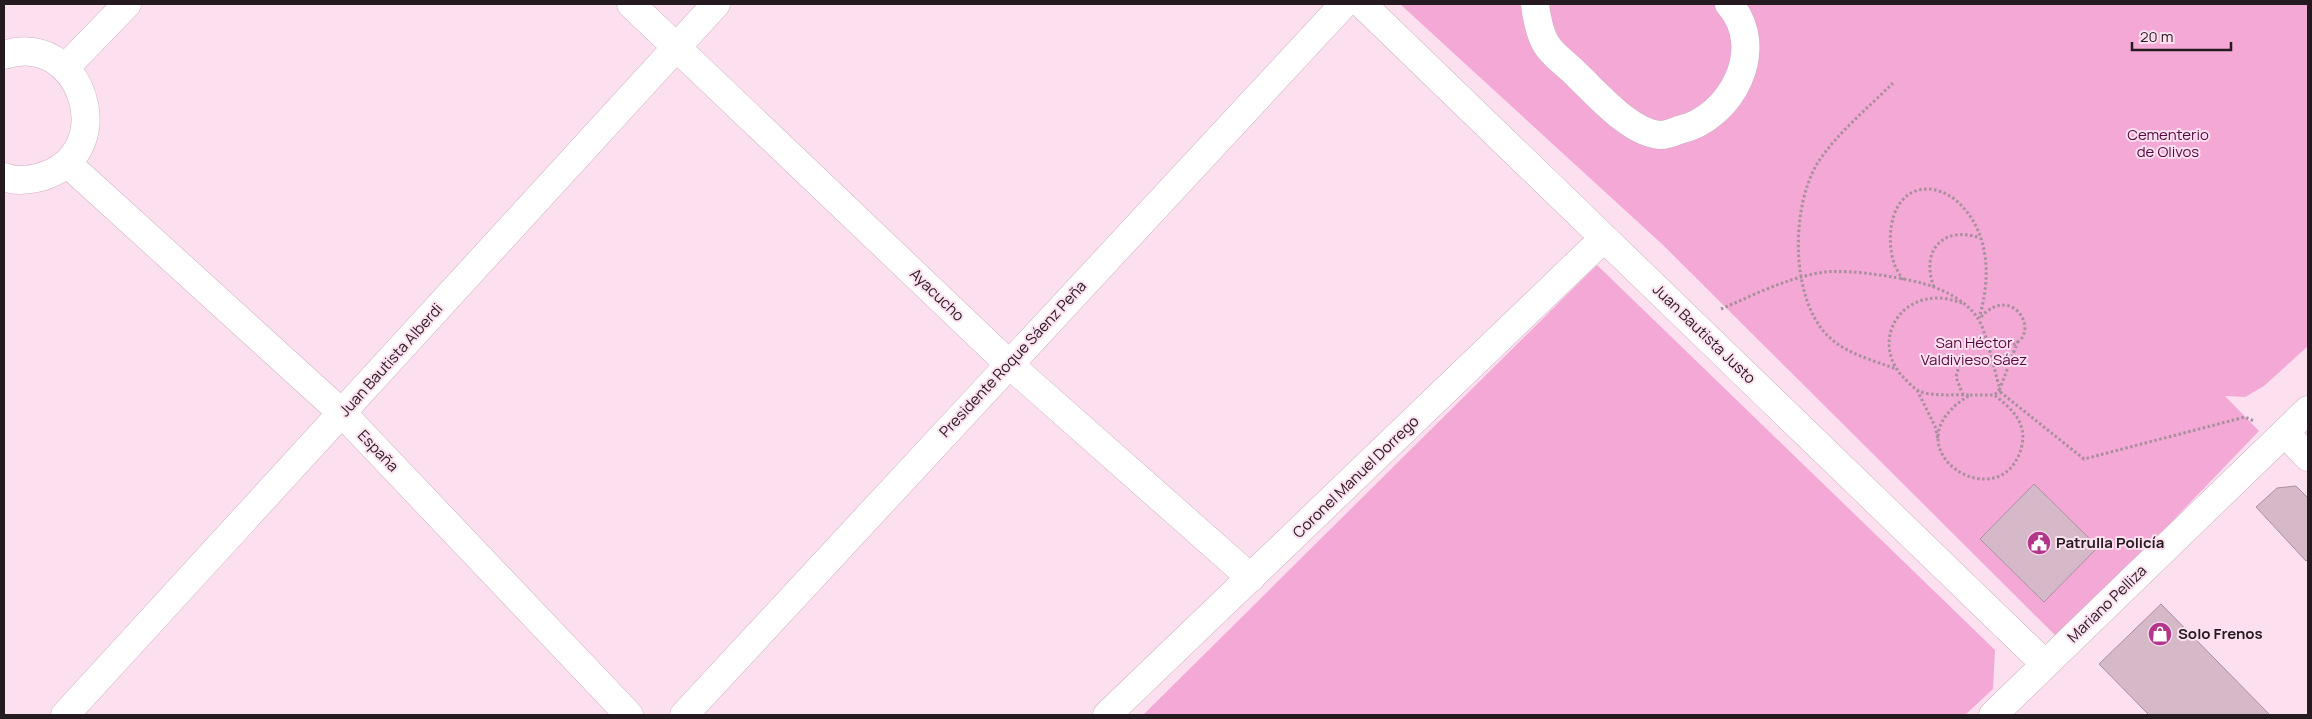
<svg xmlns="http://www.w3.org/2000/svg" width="2312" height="719" viewBox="0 0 2312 719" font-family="Manrope,sans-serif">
<rect width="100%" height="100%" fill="#fde0f0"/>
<path fill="#f3a8d5" d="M1400,4H2308V346L2264,386L2245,397L2225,396L2259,431L2059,639L1663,245Z
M1597,265L1995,650L1993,689L1965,715H1143Z"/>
<path fill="#d5b9c9" stroke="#ab90a0" d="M2034,484L2098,547L2044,602L1980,539Z
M2296,486L2308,498V559L2306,561L2256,507L2277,488Z
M2161,604L2270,715H2149L2099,664Z"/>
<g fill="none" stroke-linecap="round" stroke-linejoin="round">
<g stroke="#cdb1c1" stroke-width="29">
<path id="minor" d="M631,4L1009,364L1251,578
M1362,4L2045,664
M1535,4C1536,15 1540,34 1546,44C1553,56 1569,66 1578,76C1599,96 1631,133 1660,135C1666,135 1674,132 1679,130C1732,118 1768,48 1729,4
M4,55C82,29 122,153 41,177C29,180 16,182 4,177
M65,68L127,4
M67,163L343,414L629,715
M2285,433L2308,457
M65,715L716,4
M684,715L1344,4
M1107,715L1604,238
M1993,715L2308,410"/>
</g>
<path stroke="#a6909c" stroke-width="3" stroke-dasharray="2.5 2.5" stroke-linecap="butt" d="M1893,83C1869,107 1835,135 1817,164C1791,208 1790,298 1828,336C1846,354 1873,360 1896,369
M1903,280C1900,275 1896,269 1894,263C1885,236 1891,188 1929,189C1941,190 1952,196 1960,204C1990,234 1991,279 1979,318
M1934,287C1920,251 1943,225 1980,238
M1962,303C1955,301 1946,298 1939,298C1896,297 1873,343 1902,376C1907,381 1913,388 1919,391C1933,397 1954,394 1969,395
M1721,309C1754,295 1788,277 1825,272C1849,269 1911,278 1934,287C1950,293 1967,303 1977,317C1986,329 1994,369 1999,386V391L1994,395
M1981,317C2013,281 2045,337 2009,346C2001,348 1993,346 1986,341
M2018,341L1999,391L2084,459L2245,417L2254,421
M1917,390L1935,426L1938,439
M1963,395L1956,377L1960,362L1969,358L1993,365
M1970,395H1994C2010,407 2027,422 2022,445C2004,524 1881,448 1970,395Z"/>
<use href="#minor" stroke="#fff" stroke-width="28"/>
</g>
<defs>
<g id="civic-disc" transform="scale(1.25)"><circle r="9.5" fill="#b2378a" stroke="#fde0f0"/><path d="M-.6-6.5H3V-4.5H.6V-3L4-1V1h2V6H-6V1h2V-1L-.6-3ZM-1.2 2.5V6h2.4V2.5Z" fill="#fff"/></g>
<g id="shop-disc" transform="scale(1.25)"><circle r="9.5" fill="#b2378a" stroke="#fde0f0"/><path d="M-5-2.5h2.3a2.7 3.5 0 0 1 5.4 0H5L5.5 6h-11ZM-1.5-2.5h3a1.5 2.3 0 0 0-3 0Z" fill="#fff"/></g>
</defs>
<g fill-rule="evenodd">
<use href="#civic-disc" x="2039" y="543"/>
<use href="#shop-disc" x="2160" y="634"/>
</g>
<g text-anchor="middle" stroke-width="4" stroke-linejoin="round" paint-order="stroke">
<g font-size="15" fill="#55073f" stroke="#fde0f0">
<text x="2168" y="140">Cementerio<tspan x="2168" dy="17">de Olivos</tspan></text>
<text x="1974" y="348">San Héctor<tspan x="1974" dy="17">Valdivieso Sáez</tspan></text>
</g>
<g font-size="15" fill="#241a1f" stroke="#fde0f0">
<text transform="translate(937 295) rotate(44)" y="5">Ayacucho</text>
<text transform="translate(1704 334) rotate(44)" y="5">Juan Bautista Justo</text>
<text transform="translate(1013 359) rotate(-47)" y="5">Presidente Roque Sáenz Peña</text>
<text transform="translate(391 360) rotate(-48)" y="5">Juan Bautista Alberdi</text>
<text transform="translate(378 451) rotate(46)" y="5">España</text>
<text transform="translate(1356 477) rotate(-44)" y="5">Coronel Manuel Dorrego</text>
<text transform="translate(2107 604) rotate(-44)" y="5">Mariano Pelliza</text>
</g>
<g font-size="15" font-weight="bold" fill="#241a1f" stroke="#fde0f0" text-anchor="start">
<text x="2056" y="548">Patrulla Policía</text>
<text x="2178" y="639">Solo Frenos</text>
</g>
</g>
<rect width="2312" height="719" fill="none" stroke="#241a1f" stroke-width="10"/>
<path d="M2132 42v8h99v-8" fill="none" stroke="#241a1f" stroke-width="2.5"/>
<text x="2140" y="42" font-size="15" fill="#241a1f" stroke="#fde0f0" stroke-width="4" paint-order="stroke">20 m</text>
</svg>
